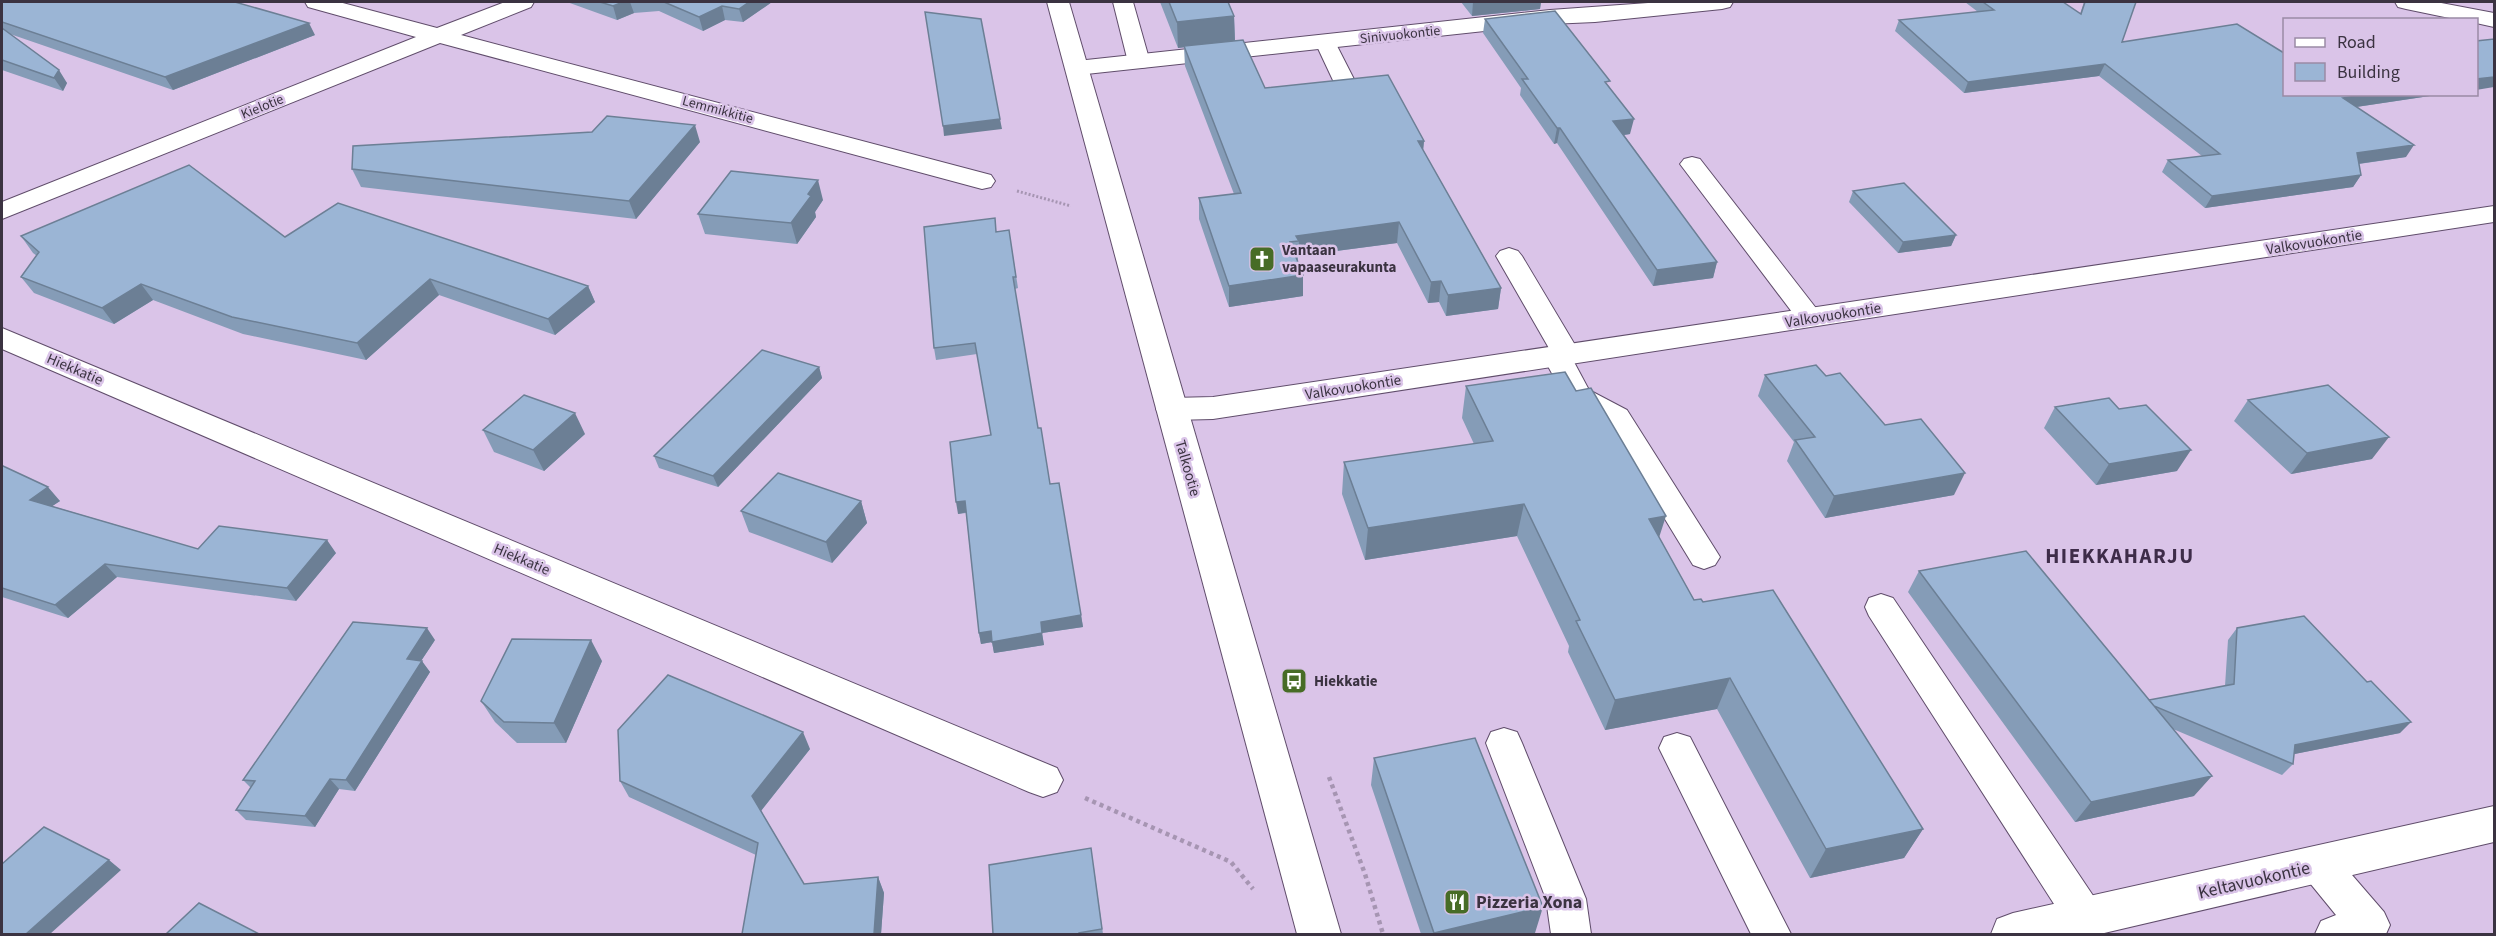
<svg xmlns="http://www.w3.org/2000/svg" width="2496" height="936" viewBox="0 0 2496 936" font-family="'Source Sans 3',sans-serif">
<rect width="100%" height="100%" fill="#dac4e8"/>
<g fill="none" stroke-linecap="round" stroke-linejoin="round">
<g stroke="#604d6b" stroke-width="2">
<path id="lane" d="M1113,2H1133L1150,62L1147,67L1139,68L1131,67L1128,62Z
M1325,36L1332,38L1335,42L1360,91L1357,96L1349,98L1341,96L1338,91L1315,42L1318,38Z
M1692,157L1700,159L1819,312L1823,318L1819,324L1810,326L1801,324L1680,164L1684,159Z
M1509,248L1518,251L1522,256L1581,355L1574,362L1589,390L1627,410L1715,549L1720,557L1715,565L1704,569L1693,565L1607,424L1568,403L1543,357L1550,350L1496,256L1500,251Z
M1881,594L1893,598L2100,906L2106,919L2100,932L2094,934L2072,932L1869,616L1865,607L1869,598Z
M1504,728L1517,732L1522,743L1586,899L1591,934H1551L1546,899L1486,743L1491,732Z
M1677,733L1690,737L1791,934H1751L1659,748L1664,737Z
M2319,848L2333,853L2384,912L2390,925L2386,934H2315L2321,921L2336,915L2305,877L2300,865L2305,853Z"/>
</g>
<g stroke="#604d6b" stroke-width="2">
<path id="street" d="M305,2H339L437,28L505,2H534L531,7L461,35L991,175L995,181L991,187L982,189L440,43L2,219V202L416,37L308,7Z
M1662,2H1733L1730,7L1722,9L1595,22L1550,24L1077,75L1069,73L1065,68L1069,63L1077,61L1550,10Z
M2395,2H2436L2494,13V27L2476,23V20H2459L2406,9L2398,7Z
M2494,206V222L1213,419L1172,420L1161,417L1156,409L1161,401L1172,398L1213,397Z
M2,328L1057,768L1063,780L1057,792L1043,797L1029,792L2,349Z
M2494,806V842L2100,934H1991L1997,919L2013,913Z"/>
</g>
<g stroke="#604d6b" stroke-width="2">
<path id="secondary" d="M1047,2H1069L1341,934H1297Z"/>
</g>
<path stroke="#a695b2" stroke-width="3" stroke-dasharray="2 2" stroke-linecap="butt" d="M1017,191L1071,206"/>
<path stroke="#a695b2" stroke-width="4.5" stroke-dasharray="4 4" stroke-linecap="butt" d="M1329,777L1365,874L1383,934
M1085,798L1231,862L1253,889"/>
<use href="#lane" fill="#fff" fill-rule="evenodd"/>
<use href="#street" fill="#fff" fill-rule="evenodd"/>
<use href="#secondary" fill="#fff" fill-rule="evenodd"/>
</g>
<path fill="#859cb7" d="M2,2L315,35L173,90L10,34L67,83L63,91L2,70Z
M567,2H772L743,22L725,20L703,31L659,11L634,13L617,20Z
M1160,2H1228L1234,16L1235,41L1265,88L1424,141L1423,150L1501,288L1498,309L1446,316L1439,302L1428,303L1397,243L1298,256V262L1303,296L1229,307L1199,219V198L1234,194L1185,66L1184,47L1178,48Z
M1461,2H1541L1540,9L1472,16Z
M1965,2H2063L2080,14L2084,2H2136L2122,42L2284,94H2443L2356,107L2406,157L2359,164L2361,175L2353,187L2205,208L2162,172L2168,160L2202,156L2099,76L1964,93L1895,31L1899,20L1978,12Z
M1485,19L1609,86L1630,134L1624,135L1717,262L1713,278L1653,286L1557,143L1554,144L1520,95L1521,88L1483,33Z
M700,142L636,219L361,187L352,169Z
M1853,191L1956,235L1951,246L1898,253L1849,202Z
M823,200L815,212L816,217L797,244L705,234L698,214Z
M1009,230L1018,288L1015,289L1038,428L1050,484L1081,615L1083,627L1042,633L1044,645L994,653L992,642L981,644L979,633L966,513L958,514L991,435L977,354L936,360L934,348L997,232Z
M21,236L285,237L588,286L595,302L555,335L439,295L366,360L243,334L153,300L114,324L34,293L21,277L37,256L33,253Z
M819,367L822,378L718,487L659,468L654,456Z
M1765,375L1826,376L1885,425L1954,495L1825,518L1787,461L1794,442L1758,396Z
M1466,386L1659,537L1694,600L1703,602L1923,829L1904,858L1810,878L1717,709L1605,730L1568,652L1569,646L1517,536L1365,560L1342,494L1344,462L1474,444L1462,418Z
M2248,400L2372,459L2291,474L2234,421Z
M2055,407L2177,471L2096,485L2044,428Z
M483,430L585,434L544,471L494,452Z
M2,467L60,501L52,506L198,549L336,553L296,601L117,577L68,618L2,597Z
M861,501L867,523L832,563L749,532L741,511Z
M1919,571L2149,700L2225,686L2228,640L2237,628L2400,733L2294,754L2293,764L2282,775L2173,729L2194,796L2075,822L1908,592Z
M435,640L421,661L430,672L355,791L339,789L315,827L246,820L236,810L251,788L243,780Z
M602,661L566,743H517L495,722L481,701Z
M810,749L761,811L804,884L878,877L884,893L881,934H742L756,855L629,797L620,781Z
M1374,758L1535,933L1530,934H1421L1371,785Z
M1094,868L1103,934H993Z"/>
<path fill="#6c7f95" d="M623,2H630L634,13L617,20L613,6Z
M749,2H772L743,22L739,9Z
M1473,2H1541L1540,9L1472,16Z
M722,6L725,20L703,31L699,17Z
M1234,16L1235,42L1178,48L1177,22Z
M309,23L315,35L173,90L165,77Z
M2105,64L2099,76L1964,93L1968,82Z
M59,70L67,83L63,91L54,78Z
M2494,77V87L2476,90V79Z
M2369,94H2443L2336,110L2343,98Z
M1000,119L1002,129L944,136L943,126Z
M1634,119L1630,134L1610,137L1613,121Z
M695,125L700,142L636,219L629,201Z
M1557,128H1560L1557,143L1554,144Z
M1418,141H1424L1422,161Z
M2414,145L2406,157L2350,165L2357,153Z
M2361,175L2353,187L2205,208L2212,196Z
M818,180L823,200L815,212L816,217L797,244L791,223L808,194Z
M1399,222L1397,243L1298,256L1299,241L1296,236Z
M1956,235L1951,246L1898,253L1903,242Z
M1717,262L1713,278L1653,286L1657,270Z
M1303,275V296L1229,307V286Z
M430,279L439,295L366,360L357,343Z
M1441,281L1439,302L1428,303L1431,282Z
M141,284L153,300L114,324L102,308Z
M588,286L595,302L555,335L548,319Z
M1501,288L1498,309L1446,316L1448,295Z
M819,367L822,378L718,487L713,476Z
M575,413L585,434L544,471L533,450Z
M2389,437L2372,459L2291,474L2307,453Z
M2191,450L2177,471L2096,485L2109,464Z
M1965,473L1954,495L1825,518L1834,496Z
M48,487L60,501L42,513L30,500Z
M861,501L867,523L832,563L826,542Z
M965,501L968,512L958,514L956,502Z
M1524,504L1517,536L1365,560L1368,528Z
M1666,516L1656,547L1649,519Z
M327,540L336,553L296,601L287,588Z
M105,564L117,577L68,618L55,605Z
M1081,615L1083,627L1042,633L1044,645L994,653L992,642L981,644L979,633Z
M427,628L435,640L415,670L407,659Z
M591,640L602,661L566,743L554,723Z
M422,661L430,672L355,791L346,780Z
M1730,678L1717,709L1605,730L1615,700Z
M2411,722L2400,733L2285,756L2295,745Z
M803,732L810,749L760,812L752,796Z
M2212,776L2194,796L2075,822L2091,802Z
M330,779L339,789L315,827L305,816Z
M1923,829L1904,858L1810,878L1826,849Z
M109,860L121,870L50,934H26Z
M878,877L884,893L881,934H874Z
M1543,907L1535,933L1530,934H1433L1434,933Z"/>
<path fill="#9bb5d5" stroke="#6c7f95" stroke-width="1.5" d="M2,2H235L309,23L165,77L2,22Z
M600,2H623L613,6Z
M664,2H749L739,9L722,6L699,17Z
M1169,2H1228L1234,16L1177,22Z
M1983,2H2063L2081,14L2085,2H2136L2122,42L2237,24L2284,53V94H2369L2343,98L2414,145L2357,153L2361,175L2212,196L2168,160L2220,154L2105,64L1968,82L1899,20L1994,10Z
M1555,11L1610,81L1605,82L1634,119L1613,121L1717,262L1657,270L1560,128H1557L1522,79H1528L1485,19Z
M925,12L981,19L1000,119L943,126Z
M2,28L59,70L54,78L2,60Z
M2494,39V77L2476,79V41Z
M1243,40L1265,88L1388,75L1424,141H1418L1501,288L1448,295L1441,281L1431,282L1399,222L1296,236L1299,241L1290,242L1303,275L1229,286L1199,198L1241,193L1184,46Z
M607,116L695,125L629,201L352,169L353,146L592,132Z
M189,165L285,237L338,203L588,286L548,319L430,279L357,343L232,317L141,284L102,308L21,277L39,252L21,236Z
M731,171L818,180L808,194L811,196L791,223L698,214Z
M1904,183L1956,235L1903,242L1853,191Z
M995,218L996,232L1009,230L1016,277H1013L1038,428H1041L1050,484L1059,483L1081,615L1041,622L1042,633L992,642L991,631L979,633L965,501L956,502L950,442L991,435L975,343L934,348L924,227Z
M762,350L819,367L713,476L654,456Z
M1816,365L1826,376L1840,373L1885,425L1921,419L1965,473L1834,496L1795,440L1815,437L1765,375Z
M1565,372L1576,391L1591,388L1666,516L1649,519L1694,600L1701,599L1703,602L1773,590L1923,829L1826,849L1730,678L1615,700L1576,621L1580,620L1524,504L1368,528L1344,462L1493,441L1466,386Z
M2328,385L2389,437L2307,453L2248,400Z
M524,395L575,413L533,450L483,430Z
M2109,398L2119,409L2146,405L2191,450L2109,464L2055,407Z
M3,466L48,487L30,500L198,549L219,526L327,540L287,588L105,564L55,605L2,588V467Z
M778,473L861,501L826,542L741,511Z
M2026,551L2212,776L2091,802L1919,571Z
M2304,616L2367,682L2371,681L2411,722L2295,745L2293,764L2154,706L2149,700L2234,684L2237,628Z
M353,622L427,628L407,659L422,661L346,780L330,779L305,816L236,810L255,781L243,780Z
M512,639L591,640L554,723L504,722L481,701Z
M668,675L803,732L752,796L804,884L878,877L874,934H742L758,843L620,781L618,730Z
M1475,738L1543,907L1434,933L1374,758Z
M44,827L109,860L26,934H2V864Z
M1091,848L1102,929L1079,933V934H993L989,865Z
M199,903L259,934H166Z"/>
<defs>
<g id="church-square" transform="scale(1.35)"><rect x="-9" y="-9" width="18" height="18" rx="4" fill="#476c26" stroke="#dac4e8"/><path d="M-1.2-6h2.4v3.5h3.3v2.4h-3.3V6h-2.4V-.1h-3.3v-2.4h3.3Z" fill="#fff"/></g>
<g id="bus-square" transform="scale(1.35)"><rect x="-9" y="-9" width="18" height="18" rx="4" fill="#476c26" stroke="#dac4e8"/><path d="M-5-6H5V4H4V6H2V4H-2V6H-4V4H-5ZM-3.5-4V0h7V-4ZM-3.5 1.2v1.5H-2V1.2ZM2 1.2v1.5H3.5V1.2Z" fill="#fff"/></g>
<g id="restaurant-square" transform="scale(1.35)"><rect x="-9" y="-9" width="18" height="18" rx="4" fill="#476c26" stroke="#dac4e8"/><path d="M-5-6h1v4h1v-4h1v4h1v-4h1v5L-1.5 .5V6h-2V.5L-5-1ZM5-6V6H3V1.5H1.5Q1.5-4 5-6Z" fill="#fff"/></g>
</defs>
<g fill-rule="evenodd">
<use href="#church-square" x="1262" y="259"/>
<use href="#bus-square" x="1294" y="681"/>
<use href="#restaurant-square" x="1457" y="902"/>
</g>
<g text-anchor="middle" stroke-width="5" stroke-linejoin="round" paint-order="stroke">
<g font-size="14" fill="#3b3341" stroke="#dac4e8">
<text transform="translate(1400 34) rotate(-6)" y="5">Sinivuokontie</text>
<text transform="translate(262 106) rotate(-22)" y="5">Kielotie</text>
<text transform="translate(718 109) rotate(15)" y="5">Lemmikkitie</text>
</g>
<g font-size="15" fill="#3b3341" stroke="#dac4e8">
<text transform="translate(2314 242) rotate(-9)" y="5">Valkovuokontie</text>
<text transform="translate(1833 315) rotate(-9)" y="5">Valkovuokontie</text>
<text transform="translate(75 369) rotate(23)" y="5">Hiekkatie</text>
<text transform="translate(1353 387) rotate(-9)" y="5">Valkovuokontie</text>
<text transform="translate(1188 468) rotate(74)" y="5">Talkootie</text>
<text transform="translate(522 559) rotate(23)" y="5">Hiekkatie</text>
</g>
<g font-size="15" font-weight="bold" fill="#3b3341" stroke="#dac4e8" text-anchor="start">
<text x="1282" y="255">Vantaan<tspan x="1282" dy="17">vapaaseurakunta</tspan></text>
<text x="1314" y="686">Hiekkatie</text>
</g>
<g font-size="18" fill="#3b3341" stroke="#dac4e8">
<text transform="translate(2254 880) rotate(-13)" y="6">Keltavuokontie</text>
</g>
<g font-size="18" font-weight="bold" fill="#3b3341" stroke="#dac4e8" text-anchor="start">
<text x="1476" y="908">Pizzeria Xona</text>
</g>
<g font-size="21" font-weight="bold" letter-spacing="1.5" fill="#3e2c49" stroke="#dac4e8">
<text x="2120" y="563">HIEKKAHARJU</text>
</g>
</g>
<rect width="2496" height="936" fill="none" stroke="#3b3341" stroke-width="6"/>
<rect x="2283" y="18" width="195" height="78" fill="#dac4e8" stroke="#9a8aa5" stroke-width="1.5"/>
<rect x="2295" y="38" width="30" height="9" fill="#ffffff" stroke="#9a8aa5" stroke-width="1.5"/>
<text x="2337" y="48" font-size="18" fill="#3b3341">Road</text>
<rect x="2295" y="63" width="30" height="18" fill="#9bb5d5" stroke="#9a8aa5" stroke-width="1.5"/>
<text x="2337" y="78" font-size="18" fill="#3b3341">Building</text>
</svg>
